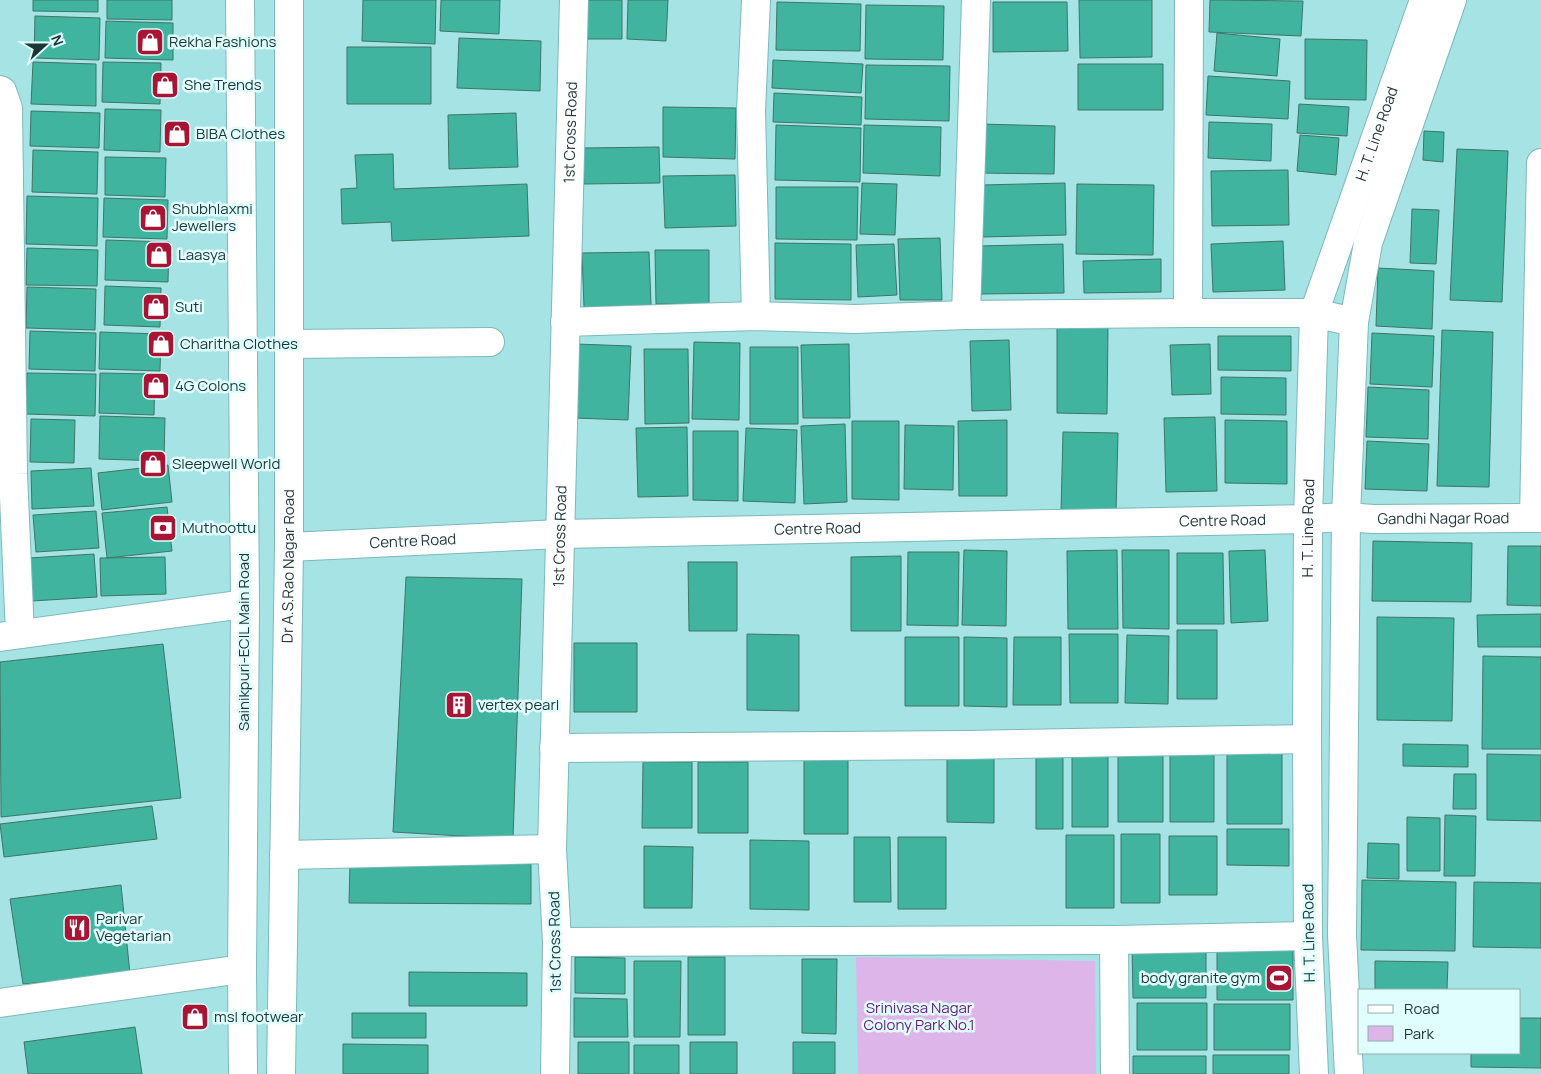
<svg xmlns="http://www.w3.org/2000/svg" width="1541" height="1074" viewBox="0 0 1541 1074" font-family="Manrope,sans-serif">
<rect width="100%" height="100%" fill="#a6e3e4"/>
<path fill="#ddb5e9" d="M856,957L1095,961L1096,1074H858Z"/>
<path fill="#40b49e" stroke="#3e7569" d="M33,0H98V12L33,11Z
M107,0H172V20L107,19Z
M363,0H436L435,44L362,41Z
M441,0H500L499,34L440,31Z
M585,0H622V39H585Z
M628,0H668L666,41L627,39Z
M1079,0H1152V57L1080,58Z
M1210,0L1303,1L1301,36L1209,32Z
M777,2L861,4L860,51L776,50Z
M993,2H1067L1068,51L993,52Z
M866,5L944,6L943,60L865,59Z
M35,16L100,18L99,60L34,58Z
M106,21L173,23V60L105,58Z
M1217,33L1280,39L1277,76L1214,71Z
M459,38L541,41L540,91L457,88Z
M1305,39L1367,40L1366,100L1305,99Z
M347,47H431V104H347Z
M773,60L863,64L861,93L772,88Z
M33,62L96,64V106L31,104Z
M103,62L161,63L160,104L102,102Z
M1078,64H1163V110H1078Z
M866,65L950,66L949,121L865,119Z
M1208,76L1290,81L1288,119L1206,115Z
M774,93L862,97L861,125L773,122Z
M1299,104L1349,107L1347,136L1297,133Z
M663,107L736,108L735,159L663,157Z
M105,109L161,110L160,152L104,150Z
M31,111L100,113L99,148L30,146Z
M516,113L518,167L449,169L448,115Z
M1209,122L1272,124L1271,161L1208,158Z
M980,124L1055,126L1054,174L979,173Z
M776,125L861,128L860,182L775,180Z
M864,125L941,127L940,176L863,173Z
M1424,131L1444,132L1443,162L1423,160Z
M1300,135L1339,138L1336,175L1297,171Z
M659,147L660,183L584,184L583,148Z
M1457,149L1508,151L1502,302L1450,300Z
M33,150L98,152L97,194L32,192Z
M393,154L394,189L527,184L529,236L392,241L391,222L342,224L341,189L357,188L355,155Z
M105,157L166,158L165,197L105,195Z
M1288,170L1289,225L1212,226L1211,171Z
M735,175L736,226L665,228L663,176Z
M862,183L897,184L895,235L860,234Z
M1065,183L1066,235L983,237L982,185Z
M1077,184L1154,185L1153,255L1076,254Z
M776,187H858L857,240L776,239Z
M27,196L98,198L97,246L26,244Z
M104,198L168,200L167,239L103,237Z
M1412,209L1439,210L1436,264L1410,263Z
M940,238L942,300H900L898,239Z
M106,240L169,242L168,282L105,280Z
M1283,241L1285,290L1213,292L1211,244Z
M775,243L851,244V300L775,299Z
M894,244L897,295L858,297L856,245Z
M1063,244L1064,293L980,294L979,246Z
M27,248L98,250L97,286L26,285Z
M655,250H709V304H656Z
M649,252L651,305L584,307L582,253Z
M1161,259V292L1084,293L1083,261Z
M1378,268L1434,271L1432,329L1376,326Z
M105,286L161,288L160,327L104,325Z
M27,287L96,289L95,330L26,328Z
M1057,325L1108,326L1107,414L1057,413Z
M1442,330L1493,332L1489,487L1437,486Z
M30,331L96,333L95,371L29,369Z
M100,332L161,334L160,371L99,369Z
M1372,333L1434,336L1432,387L1370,384Z
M1218,336H1291V371L1218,370Z
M1009,340L1011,410L972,411L970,341Z
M694,342L740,343L739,420L692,419Z
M576,344L631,346L628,420L574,418Z
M849,344L850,418H803L801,345Z
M1210,344L1211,394L1172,395L1170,345Z
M750,347H798V424H750Z
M644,349H688L689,423L645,424Z
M27,373L96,374L95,416L26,414Z
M100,373L155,374L154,415L99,413Z
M1221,377L1286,378V415L1221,414Z
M1368,387L1429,390L1428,439L1366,437Z
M100,416L165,418L164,461L99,459Z
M1215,417L1217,491L1166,492L1164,418Z
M31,419L75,420L74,463L30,462Z
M1007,420V496H959L958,421Z
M1225,420L1287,421V484L1225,483Z
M852,421H899V500L852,499Z
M845,424L847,502L804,504L801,426Z
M905,425L954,426L953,490L904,489Z
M687,427L688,496L638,497L636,428Z
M746,428L797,430L795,503L743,501Z
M693,431H738V501L693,500Z
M1063,432L1118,433L1116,513L1061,512Z
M1367,441L1429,444L1427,491L1365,489Z
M168,465L172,502L102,510L98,473Z
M91,468L94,506L32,509L31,471Z
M167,507L172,551L107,558L102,513Z
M96,511L99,548L36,552L33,515Z
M1373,541L1472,543L1471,602L1372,601Z
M1508,546H1541V606L1507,605Z
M964,550L1007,551L1006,626L962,625Z
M1117,550L1118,629H1068L1067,551Z
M1122,550H1169V629L1123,628Z
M1265,550L1268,621L1231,623L1229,551Z
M908,552H959L958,626L907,625Z
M1177,553H1223L1224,624H1177Z
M94,554L97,597L32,601L29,558Z
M901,556V631H851V557Z
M165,557L166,594L101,596L100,558Z
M688,562H737V631H689Z
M406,577L522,579L513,839L393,832Z
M1541,614V647H1478L1477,615Z
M1377,617L1454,618L1452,721L1377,720Z
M1177,630H1217V699H1177Z
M747,634L799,635V711L747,710Z
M1069,634H1118V703H1070Z
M1127,635L1169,636L1168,704L1125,703Z
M905,637H959V706H905Z
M964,637L1007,638V707L964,706Z
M1014,637H1061V705H1013Z
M574,643H637V712H574Z
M163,644L181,798L1,817L0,662Z
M1483,656L1541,657V749H1482Z
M1403,744L1468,745V767L1403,766Z
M1214,747V822H1170V748Z
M1227,749H1282V824H1227Z
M947,750L994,751V823L947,822Z
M1036,751L1063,752V829H1036Z
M1118,752H1163V822H1118Z
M1487,754L1541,755V821L1487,820Z
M1072,755L1108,756V827H1072Z
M804,756L848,757V834H804Z
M643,762H692V828H642Z
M698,762H748V833H698Z
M1454,774H1476V809H1453Z
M152,806L157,839L4,857L0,824Z
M1445,815L1476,816L1475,876H1444Z
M1407,817L1440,818V871H1407Z
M1227,829H1289V866L1227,865Z
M1121,834H1160V903H1121Z
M1066,835H1114V908H1066Z
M1169,836H1217V895H1169Z
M854,837H890L891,902H854Z
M898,837H946V909H898Z
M750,840L809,841V910L750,909Z
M1368,843L1399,844V879L1367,878Z
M644,846L693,847L692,908H644Z
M350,863L531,864V904L349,903Z
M1362,880L1456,882L1455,951L1361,950Z
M1474,882L1541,883V948L1473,947Z
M121,885L130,974L23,984L10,899Z
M1132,947H1206V998H1133Z
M1217,949H1293V1000H1217Z
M575,957L625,958V994L575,993Z
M688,957H725V1035H688Z
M802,959H837L836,1034L802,1033Z
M634,961H681L680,1037H634Z
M1375,961L1448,962L1447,990H1375Z
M409,972L527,973V1006H409Z
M574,998L627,999L628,1037H574Z
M1137,1003H1207V1050H1137Z
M1214,1004H1290V1050H1214Z
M352,1013H426V1038H352Z
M1520,1018H1541V1068L1471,1067V1053H1520Z
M135,1027L142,1074H28L24,1042Z
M578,1042H629V1074H578Z
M690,1042H737V1074H690Z
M793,1042H835V1074H793Z
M343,1044L428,1045V1074H343Z
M634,1045H679V1074H634Z
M1213,1055H1289V1074H1213Z
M1133,1056H1206V1074H1133Z"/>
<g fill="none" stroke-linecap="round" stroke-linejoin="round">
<g stroke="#7db9ba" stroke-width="30">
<g id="minor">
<path d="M0,90L2,91L8,108L13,474L20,634"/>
<path d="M1188,313L1189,0"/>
<path d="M966,315L976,0"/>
<path d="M756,316L751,111L756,0"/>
<path d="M565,322L756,316L855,319L966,315L1188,313H1314L1354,322"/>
<path d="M289,344L490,342"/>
<path d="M1534,518L1541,163"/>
<path id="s1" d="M289,547L560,534L1308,519L1346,517L1373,519L1541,518"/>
<path d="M0,637L245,604"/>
<path d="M554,748L966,745L1307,739"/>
<path d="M284,855L552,849"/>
<path d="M1114,940L1115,1074"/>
<path d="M557,942L1114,940L1308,936"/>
<path d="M0,1003L242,969"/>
<path id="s2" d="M555,1074L557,942L552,849L574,0"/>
<path id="s3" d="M1314,1074L1308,936L1307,739L1308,519L1314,313L1424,0"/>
<path d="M1349,1074L1342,935L1346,517L1354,322L1368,243L1452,0"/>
</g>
</g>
<g stroke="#7db9ba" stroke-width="30">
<g id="major">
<path d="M240,0L245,604L242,969L243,1074"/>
<path id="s4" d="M281,1074L289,547V0"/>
</g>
</g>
<use href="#minor" stroke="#fff" stroke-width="28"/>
<use href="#major" stroke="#fff" stroke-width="28"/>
</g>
<defs>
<g id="shop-square" transform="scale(1.4375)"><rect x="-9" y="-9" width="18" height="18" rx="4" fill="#aa1434" stroke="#e0fefe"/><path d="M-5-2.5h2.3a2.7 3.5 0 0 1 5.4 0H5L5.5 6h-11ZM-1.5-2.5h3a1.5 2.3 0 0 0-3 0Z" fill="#fff"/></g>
<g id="bank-square" transform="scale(1.4375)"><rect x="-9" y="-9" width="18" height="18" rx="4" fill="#aa1434" stroke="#e0fefe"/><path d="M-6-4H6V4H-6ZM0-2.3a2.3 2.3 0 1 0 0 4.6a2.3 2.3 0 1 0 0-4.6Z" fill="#fff"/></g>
<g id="building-square" transform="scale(1.4375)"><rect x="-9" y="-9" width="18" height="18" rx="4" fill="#aa1434" stroke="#e0fefe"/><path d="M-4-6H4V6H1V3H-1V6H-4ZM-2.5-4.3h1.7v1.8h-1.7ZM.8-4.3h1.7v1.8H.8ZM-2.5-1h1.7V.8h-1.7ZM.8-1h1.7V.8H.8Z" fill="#fff"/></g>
<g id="restaurant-square" transform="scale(1.4375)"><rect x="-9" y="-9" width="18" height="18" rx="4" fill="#aa1434" stroke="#e0fefe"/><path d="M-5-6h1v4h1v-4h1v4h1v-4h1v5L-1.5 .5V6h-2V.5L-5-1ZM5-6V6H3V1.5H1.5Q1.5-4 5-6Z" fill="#fff"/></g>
<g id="stadium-square" transform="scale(1.4375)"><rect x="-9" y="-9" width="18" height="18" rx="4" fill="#aa1434" stroke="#e0fefe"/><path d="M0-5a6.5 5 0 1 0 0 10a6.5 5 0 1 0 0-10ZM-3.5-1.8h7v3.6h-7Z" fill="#fff"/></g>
</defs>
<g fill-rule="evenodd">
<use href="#shop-square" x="150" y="42"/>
<use href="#shop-square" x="165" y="85"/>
<use href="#shop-square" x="177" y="134"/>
<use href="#shop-square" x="153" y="218"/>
<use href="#shop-square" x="159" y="255"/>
<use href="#shop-square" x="156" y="307"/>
<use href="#shop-square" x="161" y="344"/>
<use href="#shop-square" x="156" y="386"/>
<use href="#shop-square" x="153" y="464"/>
<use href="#bank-square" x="163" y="528"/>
<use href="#building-square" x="459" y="705"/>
<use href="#restaurant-square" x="77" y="928"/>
<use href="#stadium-square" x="1279" y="978"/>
<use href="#shop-square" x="195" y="1017"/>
</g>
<g text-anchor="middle" stroke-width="5" stroke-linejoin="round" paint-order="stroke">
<g font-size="15" fill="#1c3536" stroke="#e0fefe" text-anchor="start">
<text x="169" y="47">Rekha Fashions</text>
<text x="184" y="90">She Trends</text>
<text x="196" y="139">BIBA Clothes</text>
<text x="172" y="214">Shubhlaxmi<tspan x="172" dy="17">Jewellers</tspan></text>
<text x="178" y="260">Laasya</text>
<text x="175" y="312">Suti</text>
<text x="180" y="349">Charitha Clothes</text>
<text x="175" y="391">4G Colons</text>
<text x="172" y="469">Sleepwell World</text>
<text x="182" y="533">Muthoottu</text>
<text x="478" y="710">vertex pearl</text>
<text x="96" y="924">Parivar<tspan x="96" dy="17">Vegetarian</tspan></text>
<text x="1260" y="983" text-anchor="end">body granite gym</text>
<text x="214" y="1022">msl footwear</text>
</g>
<g font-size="15" fill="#1c3536" stroke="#e0fefe">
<text dy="5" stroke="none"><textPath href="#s2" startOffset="942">1st Cross Road</textPath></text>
<text dy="5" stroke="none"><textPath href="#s3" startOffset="951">H. T. Line Road</textPath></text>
<text dy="5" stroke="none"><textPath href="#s1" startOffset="1155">Gandhi Nagar Road</textPath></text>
<text dy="5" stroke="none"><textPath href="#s1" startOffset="934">Centre Road</textPath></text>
<text dy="5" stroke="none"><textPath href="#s3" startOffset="546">H. T. Line Road</textPath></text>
<text dy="5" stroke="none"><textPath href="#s1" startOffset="529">Centre Road</textPath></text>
<text dy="5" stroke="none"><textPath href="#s2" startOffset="538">1st Cross Road</textPath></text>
<text dy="5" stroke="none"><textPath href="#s1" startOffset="124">Centre Road</textPath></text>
<text dy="5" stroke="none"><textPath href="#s4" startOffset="508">Dr A.S.Rao Nagar Road</textPath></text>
<text transform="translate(244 642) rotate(-90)" y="5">Sainikpuri-ECIL Main Road</text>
<text transform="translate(1309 933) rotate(-91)" y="5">H. T. Line Road</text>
<text transform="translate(555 942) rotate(-91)" y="5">1st Cross Road</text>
</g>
<g font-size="15" fill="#6c1d82" stroke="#e0fefe">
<text x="919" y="1013">Srinivasa Nagar<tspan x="919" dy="17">Colony Park No.1</tspan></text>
</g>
</g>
<rect x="1358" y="989" width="162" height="65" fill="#e0fefe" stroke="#92aeae"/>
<rect x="1368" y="1005" width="25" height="8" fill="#ffffff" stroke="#92aeae"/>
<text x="1404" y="1014" font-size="15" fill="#1c3536">Road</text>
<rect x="1368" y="1026" width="25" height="15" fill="#ddb5e9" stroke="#92aeae"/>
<text x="1404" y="1039" font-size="15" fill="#1c3536">Park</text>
<g transform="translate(45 45) rotate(69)" stroke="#e0fefe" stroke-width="4" paint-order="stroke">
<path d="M0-4L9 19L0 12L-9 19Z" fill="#1c3536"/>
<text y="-8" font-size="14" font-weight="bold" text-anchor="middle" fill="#1c3536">N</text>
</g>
</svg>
